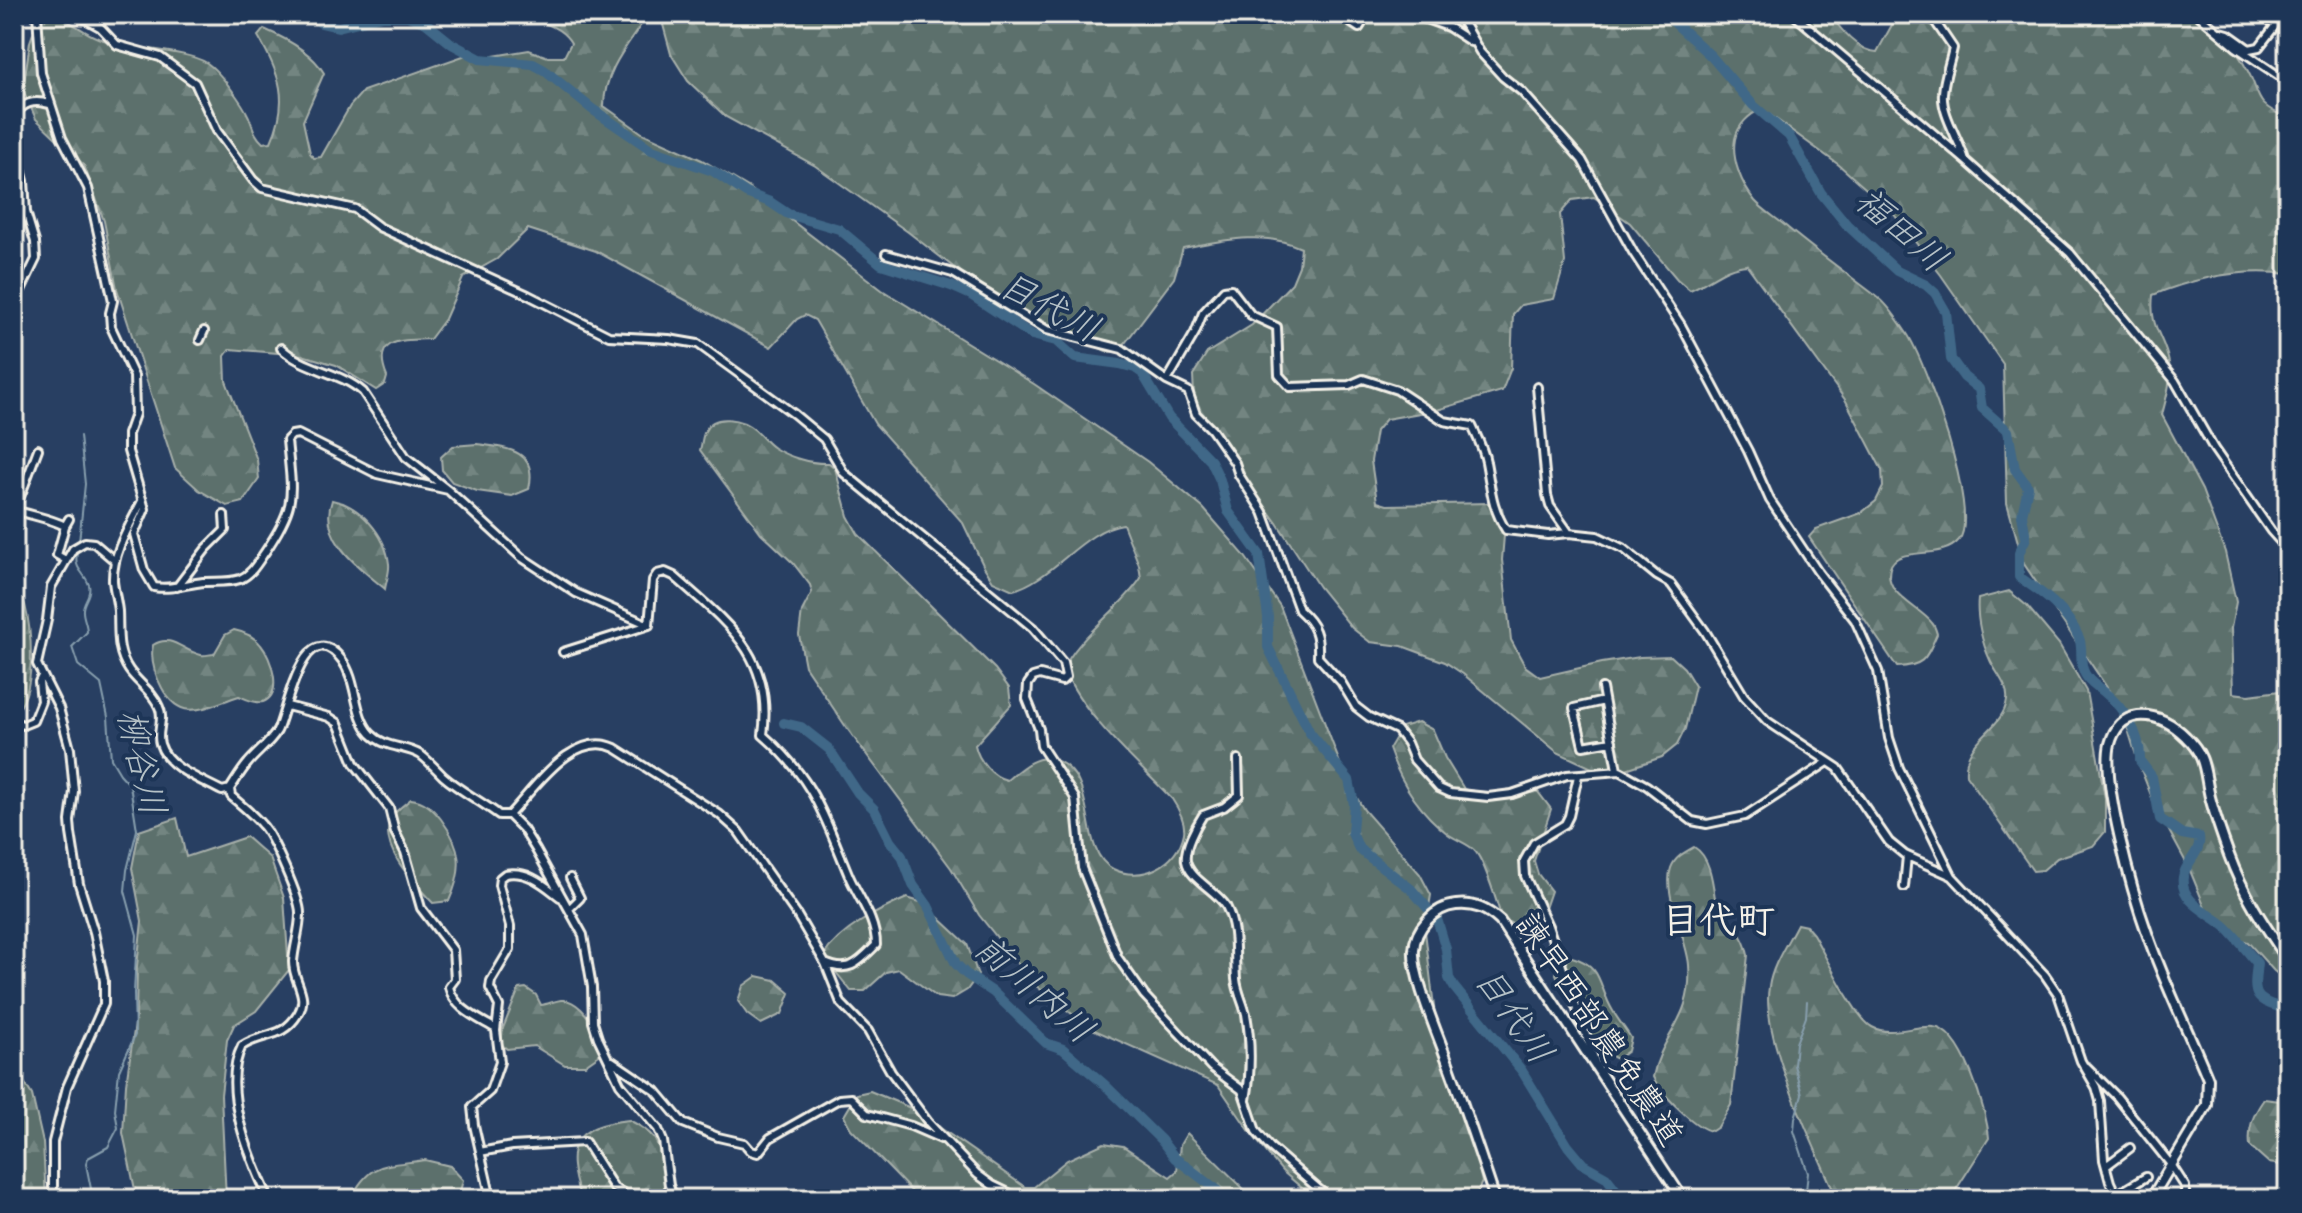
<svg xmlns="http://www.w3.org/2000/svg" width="2302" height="1213" viewBox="0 0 2302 1213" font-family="'Indie Flower','Klee One',sans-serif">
<defs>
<pattern id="forest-firs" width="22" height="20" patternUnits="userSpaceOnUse" patternTransform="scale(2)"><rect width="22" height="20" fill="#5b706c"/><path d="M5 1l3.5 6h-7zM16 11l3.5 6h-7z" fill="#738581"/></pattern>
</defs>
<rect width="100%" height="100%" fill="#283f62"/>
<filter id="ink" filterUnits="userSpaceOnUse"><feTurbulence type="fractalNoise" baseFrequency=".0125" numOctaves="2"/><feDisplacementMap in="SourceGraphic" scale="16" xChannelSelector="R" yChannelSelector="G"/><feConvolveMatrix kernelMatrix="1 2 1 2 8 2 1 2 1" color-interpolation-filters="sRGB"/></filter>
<g filter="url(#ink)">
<path fill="url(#forest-firs)" stroke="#a8b0aa" stroke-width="2" d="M466,14H1830C1841,30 1857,51 1877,52L1898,14H2205C2220,30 2235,47 2245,66C2263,95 2250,103 2288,118V274C2241,268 2197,277 2153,295C2149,329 2164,335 2169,363C2172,380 2166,399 2162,415L2202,490L2225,552L2236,602L2231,628L2233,693L2249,695L2288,690V982L2274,971L2248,942L2231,936L2207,912L2189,868L2154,803L2138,762L2122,710L2024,564L2007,503L2003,364L1941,275L1892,212L1839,165L1762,109C1749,114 1738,125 1735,139C1731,160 1742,185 1755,201C1764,211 1778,219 1788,228C1818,253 1849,275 1880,299C1890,307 1899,322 1906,332C1926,361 1981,514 1959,540C1941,562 1897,544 1890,568C1883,594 1920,607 1932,623C1935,626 1936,631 1937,634C1926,658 1925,666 1897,667L1809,537L1816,529L1861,513L1876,501L1883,487L1882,470L1846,401L1747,265C1725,266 1710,282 1690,290L1677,279L1630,223L1594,197L1572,200L1560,214L1565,262L1554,299L1521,305L1513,314L1511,368L1502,391L1437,410L1386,419L1376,431L1371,461L1377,502L1387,505L1491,503L1502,508L1505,523L1502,560L1511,640L1525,666L1540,677L1602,663L1640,657L1671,656L1684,668L1695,686L1685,729L1677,745L1662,757L1626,769L1592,768L1557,752L1463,674L1445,662L1402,646L1370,642L1352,628L1319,587L1277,523L1204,423L1194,395L1193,375L1207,353L1252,325L1292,283L1299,266L1301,248C1265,230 1220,241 1183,248L1174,278L1119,351L1108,352L991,296L908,232L814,165L726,117L688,81L671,54L662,21L653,16L645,19C627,46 604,72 604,106L642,133L702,160L748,187L882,290L1034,384L1148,462L1203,508L1244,555L1280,606L1346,779L1364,810L1420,874L1431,895L1425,931L1436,1024L1473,1144L1482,1182L1474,1199H1315L1282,1171L1253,1136L1218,1085L1090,1028L1035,985L979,915L951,868L846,727L805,666L799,635L802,611L812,592L810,585L793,563L761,533L700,450C702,444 702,436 705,431C714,412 742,419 755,430C762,436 766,443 774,448C789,457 810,464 829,463L835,468L848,516L858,534L995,669L1009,688L1011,705L975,745C978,760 992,777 1007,780C1020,769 1037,753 1055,760C1101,777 1076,850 1113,869C1141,883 1178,865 1184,833C1186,821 1178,808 1172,799C1136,761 1084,717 1064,669C1075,639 1121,609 1141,578L1139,565L1123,524C1084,529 1051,581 1013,590L993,581L984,567L963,523L875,424L815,320L805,315L797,319L771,347L596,251L528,229L497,259L463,278L445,319L430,339C402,340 371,338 387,377L385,384L376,390L336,365L302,355L230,349L225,356L226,381L257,460L259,479L243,502L227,506L199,490L175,468L117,289L104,221L84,165L36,119L23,90L30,42L37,22C68,10 72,28 98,38C128,50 184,49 207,63C219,71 243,103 249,117C253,127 254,135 263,143L271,142C290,100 280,74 258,36L264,29C285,38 312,52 324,73L303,121L310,153L314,158L321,157L350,106L363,91L466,55L487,57L529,50L548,57H564L571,43C553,12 498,19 466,14Z
M477,444C508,448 538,450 529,489L512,496L477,491L452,482L442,470L441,457L453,446Z
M332,500C360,505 386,535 389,564C390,571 386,582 385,589C358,566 318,539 332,500Z
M14,583C18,590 23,597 25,605C32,633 37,694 14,714Z
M2009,591L2027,606L2059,644L2086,691L2105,798V832L2093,846L2057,858L2043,870L2033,871L1966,775C1963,738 2003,731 2007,700C2009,686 1995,672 1990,660C1982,643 1976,617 1978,599Z
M234,630C244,632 254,636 261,645C271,657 284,694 263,702C255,704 246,699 239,696C207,706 182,725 162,688C155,675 150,660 153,645C172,633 182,651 201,655C205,656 210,654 214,654L225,635Z
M1418,722L1433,730L1445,758L1464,789L1481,795L1523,788L1538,792L1551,809L1534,861L1538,874L1551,891L1543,914L1517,926L1502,919C1497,904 1485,860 1474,850C1468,844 1456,840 1448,834C1419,812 1401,784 1389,749L1402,727Z
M411,799C424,800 433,809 441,819C462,847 464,869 449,901L433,903C416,885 375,845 392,817C396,810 405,804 411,799Z
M177,818L186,857L246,837L270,858L284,898L289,970L256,1011L234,1025L227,1040L221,1095L226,1199H137L123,1133L126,1084L136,1017L137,966L142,921L132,868L139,831Z
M1694,847C1713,858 1713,891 1717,911C1733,924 1744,934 1748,955L1731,1105L1718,1127L1712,1131C1695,1129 1660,1092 1653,1077C1662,1032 1693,1020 1689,965C1687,938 1662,893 1671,868C1675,857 1685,852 1694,847Z
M907,898L923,903L967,944L978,975L967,990L952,999L937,997L899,969L886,972L865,991H851L823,956C841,929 877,911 907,898Z
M1797,924L1806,926L1813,934C1824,953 1855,1018 1872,1027C1890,1037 1914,1025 1933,1027C1963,1029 1987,1112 1989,1138L1950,1199H1837C1816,1149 1760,1038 1769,987C1772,965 1787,944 1797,924Z
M1572,957C1604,966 1598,987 1613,1011C1618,1020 1625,1028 1631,1038L1628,1051L1617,1059C1587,1043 1570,1004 1556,974L1559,965Z
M757,976L775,980L790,993L782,1014L761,1024L747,1014L738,1001L743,986Z
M526,988L536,995L541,1005C548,1004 554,1001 561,1000C581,998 594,1028 604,1041L599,1055L585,1065H565L534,1046L507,1049L501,1044L503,1028L519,989Z
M14,1066L32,1095L43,1143L46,1199H14Z
M870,1091L913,1109L1025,1187H1034L1067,1160L1104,1143L1123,1146L1170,1177L1177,1171L1180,1145L1187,1133L1254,1199H919L851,1129L844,1116L857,1094Z
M2264,1099L2288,1102V1166L2269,1163L2250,1146C2248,1126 2253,1115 2264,1099Z
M629,1120C671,1141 652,1152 671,1183C675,1189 680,1194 684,1199H581C563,1146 572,1126 629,1120Z
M425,1160L450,1166L463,1180L458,1199H351C370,1160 387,1166 425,1160Z"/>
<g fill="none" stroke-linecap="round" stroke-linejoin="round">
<path stroke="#889fae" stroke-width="2" d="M79,542L85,484L80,436
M78,548C72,571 84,570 89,585C92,595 82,602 83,611C83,618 87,624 87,632L72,647L78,665L101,684L108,717L111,759L120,774L130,785L137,830L127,870L125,891L137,935L134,993L135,1035L119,1071L115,1110L118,1128L108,1147L88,1158L86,1164L93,1199
M1805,1199L1808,1173L1794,1131L1795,1118L1802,1094L1794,1065L1796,1043L1806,1017L1807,1001"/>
<path stroke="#406888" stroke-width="10" d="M311,14L321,23L338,27L382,16H408L426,23L452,44L480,59L533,64L544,70L592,109L652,150L713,171L746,193L770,202L788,214L839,229L881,264L951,286L971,295L1032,335L1056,341L1075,358L1120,364L1135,368L1142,373L1169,418L1211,461L1220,480L1228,511L1259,554L1268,617V647L1310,733L1349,780L1354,804L1352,833L1355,840L1359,849L1411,889L1437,919L1446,949L1449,978L1454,987L1522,1071L1568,1146L1583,1164L1606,1177L1623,1199
M1665,14L1711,56L1753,105L1789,136L1821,193L1847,225L1897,271L1926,285L1935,293L1946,312L1951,359L1964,377L1979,389L1982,408L2008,431L2015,469L2028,487L2022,515L2026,538L2019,553V577C2043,593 2067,610 2079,638C2084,650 2078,662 2085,674C2089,682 2097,686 2103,691C2124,708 2141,733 2140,761L2152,777L2160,819L2182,834L2199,837C2202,852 2185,863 2183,877C2179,903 2213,914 2227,928C2238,939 2247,951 2257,963C2253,998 2253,999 2288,1010
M784,723L801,727L829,749L858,793L874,809L890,841L902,856L913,885L928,906L956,964L966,974L993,992L1046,1043L1063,1049L1105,1085L1161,1140L1175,1158L1216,1189L1224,1199"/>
<g stroke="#f4f1e8" stroke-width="12">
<path id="minor" d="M37,14L41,73L62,138L88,188L113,301L110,313L111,327L134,376L135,414L128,434V451L145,509L134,534L144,570L154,587C171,590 186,584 203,582C215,581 228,583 240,579C252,574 258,562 265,552C298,503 292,496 287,440L292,435L298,434L377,474L448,490
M76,14L100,27L117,45L160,57L195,83L217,131L253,180L262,188L355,209L379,227L528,295L609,336L669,339L698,344L794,414L824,439L844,473L1033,628L1063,663L1066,677L1062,681L1040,675L1033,677L1028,684L1027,699L1039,729L1041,746L1075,798L1082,868L1118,958L1144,995L1211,1067L1242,1090L1256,1131L1270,1147L1330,1199
M1338,14L1359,28L1368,14
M1412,14L1448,27L1471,42
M1458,14L1480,52L1503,77L1522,92L1582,160L1633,252L1681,325L1748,451L1770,500L1818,572L1855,620L1878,671L1889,738L1899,768L1952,876L2045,975L2058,994L2081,1061L2096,1087L2100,1101L2104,1160L2110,1182L2118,1199
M1793,14L1965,160L2070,253L2175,381L2214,449L2271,531L2288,550
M1930,14L1953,48C1950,63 1944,78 1943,93C1941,114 1959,139 1965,160
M2197,14L2236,47L2288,82
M2263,14L2274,24H2285
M2221,32L2228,34L2249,49L2259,47L2276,25
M14,115C24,103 33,99 49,104
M14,143L24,181L26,212L35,242L36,259L21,290L14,292
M886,254L953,273L1047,330L1122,349L1167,381L1188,391L1196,414L1212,430L1235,463L1239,475L1263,512L1299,610C1316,625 1319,636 1318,657L1341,682L1356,707L1369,717L1397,730L1407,743L1414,760L1439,788L1450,793L1488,797L1512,794L1567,775L1620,771L1647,786L1692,821L1707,824L1745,816L1828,762
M200,340L204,331
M281,348C304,370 339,371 363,392L406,457L448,490L521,557L576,593L649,625
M1167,381L1195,333L1203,313L1224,290L1231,289L1251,315L1277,327L1279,375L1290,387L1349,385L1363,379L1397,390L1444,421L1472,426C1477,437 1484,450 1486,462C1491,487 1491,507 1506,530L1548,535L1569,533L1597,536L1624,549L1657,576L1671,584L1705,631L1744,696L1767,721L1838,768L1889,842L1905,855L1952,876
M1537,387L1547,495L1550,506L1569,533
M142,501C130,525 112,553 113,581C114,591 117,601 118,611C119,632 116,651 129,670C138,683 153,692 159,707C165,719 156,732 160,744C167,768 202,780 222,791L230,789C236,780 241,771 248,763C257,752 269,744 277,731C286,715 303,610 342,660C358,682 353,714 371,734C386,749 405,745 421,755C429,761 436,769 443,776C460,791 481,801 499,815H509L523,829L536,850L583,935L592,987L593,1022L598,1038L620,1084L658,1129L663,1141L669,1185L674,1199
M15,510C33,516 49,518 65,526L69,519
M14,513L38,449
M65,526L57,555L66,560
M177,587L206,549L225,530L224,515
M649,625L653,580L657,574L665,572L674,576C727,623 774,656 763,735C814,779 824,816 849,876C859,899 876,919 876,945C859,962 850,974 825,963
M563,652L649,625
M1602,688L1617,770
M1604,701L1574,708L1583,746L1612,741
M287,706L329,717L338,723L354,763L389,808L395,832L405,852L421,908L453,950L455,979L449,987C454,1009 478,1018 496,1029
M14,722L23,725L33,721L41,701L39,682L42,676
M1238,759L1239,795L1224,807L1203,815C1196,826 1184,848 1186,861C1189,879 1216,890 1226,906C1238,929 1234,954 1236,979C1237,991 1243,1002 1246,1014C1251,1042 1251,1072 1246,1100
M1578,776L1569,816L1565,824L1534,843L1524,861L1525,876L1548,926L1596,1064
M230,789L231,796C241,805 253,814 262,825C272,835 301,900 300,914C300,930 294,946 293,962C293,982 310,995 298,1014C282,1040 263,1032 242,1046C220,1089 250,1158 269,1199
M509,815C536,787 573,729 615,748L719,814L738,831L797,915L825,963L841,1003L868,1031L891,1072L928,1122L977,1174L992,1185L1021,1199
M1904,887L1907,856
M570,908L580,898L570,878
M612,1061L656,1091L683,1123L718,1137L744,1143L751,1151L758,1153L770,1138L839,1099L851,1098L867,1114L911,1126L941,1139
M2087,1067L2117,1097L2172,1166L2185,1186V1199
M480,1152L512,1146L585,1142L614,1188L625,1194L648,1199
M2106,1166L2130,1148
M2116,1195L2146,1177
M53,1199V1142L67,1087L104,1004V981L94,932L79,884L71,833L70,821L74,791L70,749L59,708L37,664L47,620L51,587L73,549L85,542L94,543L115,561
M491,1199L474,1125L472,1107L490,1091L500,1062L496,1031L499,1006L490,988L491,981L510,949V926L499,885L500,878L505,874C528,870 543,884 560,897"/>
</g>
<g stroke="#f4f1e8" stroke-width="14">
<path id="tertiary" d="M1495,1199C1479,1151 1463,1103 1445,1055C1436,1030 1412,975 1414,950C1415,929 1434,907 1456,905C1474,903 1487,909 1500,921L1683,1199
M2151,1199L2207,1105L2208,1079C2188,1030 2164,983 2147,933C2133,894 2101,782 2110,744C2114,729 2122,718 2138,716C2157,714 2173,724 2186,737C2207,757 2204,772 2210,797C2215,816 2222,836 2229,855C2243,894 2265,926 2288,960"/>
</g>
<use href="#minor" stroke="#1d3557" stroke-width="6"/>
<use href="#tertiary" stroke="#1d3557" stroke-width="8"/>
</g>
</g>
<g text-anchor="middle" stroke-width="8" stroke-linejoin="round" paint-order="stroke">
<g font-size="34" fill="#f4f1e8" stroke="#1d3557">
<text transform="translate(1600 1029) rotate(56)" y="12">諫早西部農免農道</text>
</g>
<g font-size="36" font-style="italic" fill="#b5c1c6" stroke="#1d3557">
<text transform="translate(1902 229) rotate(41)" y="13">福田川</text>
<text transform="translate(1050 306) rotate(28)" y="13">目代川</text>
<text transform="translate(143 762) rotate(77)" y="13">柳谷川</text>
<text transform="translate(1035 988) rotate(41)" y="13">前川内川</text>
<text transform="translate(1515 1015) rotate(55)" y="13">目代川</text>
</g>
<g font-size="38" font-weight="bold" fill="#f4f1e8" stroke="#1d3557">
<text x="1718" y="933">目代町</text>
</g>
</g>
<rect width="2302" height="1213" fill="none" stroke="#1d3557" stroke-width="48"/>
<rect x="24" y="24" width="2254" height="1165" fill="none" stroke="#f4f1e8" stroke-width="3" filter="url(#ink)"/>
</svg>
